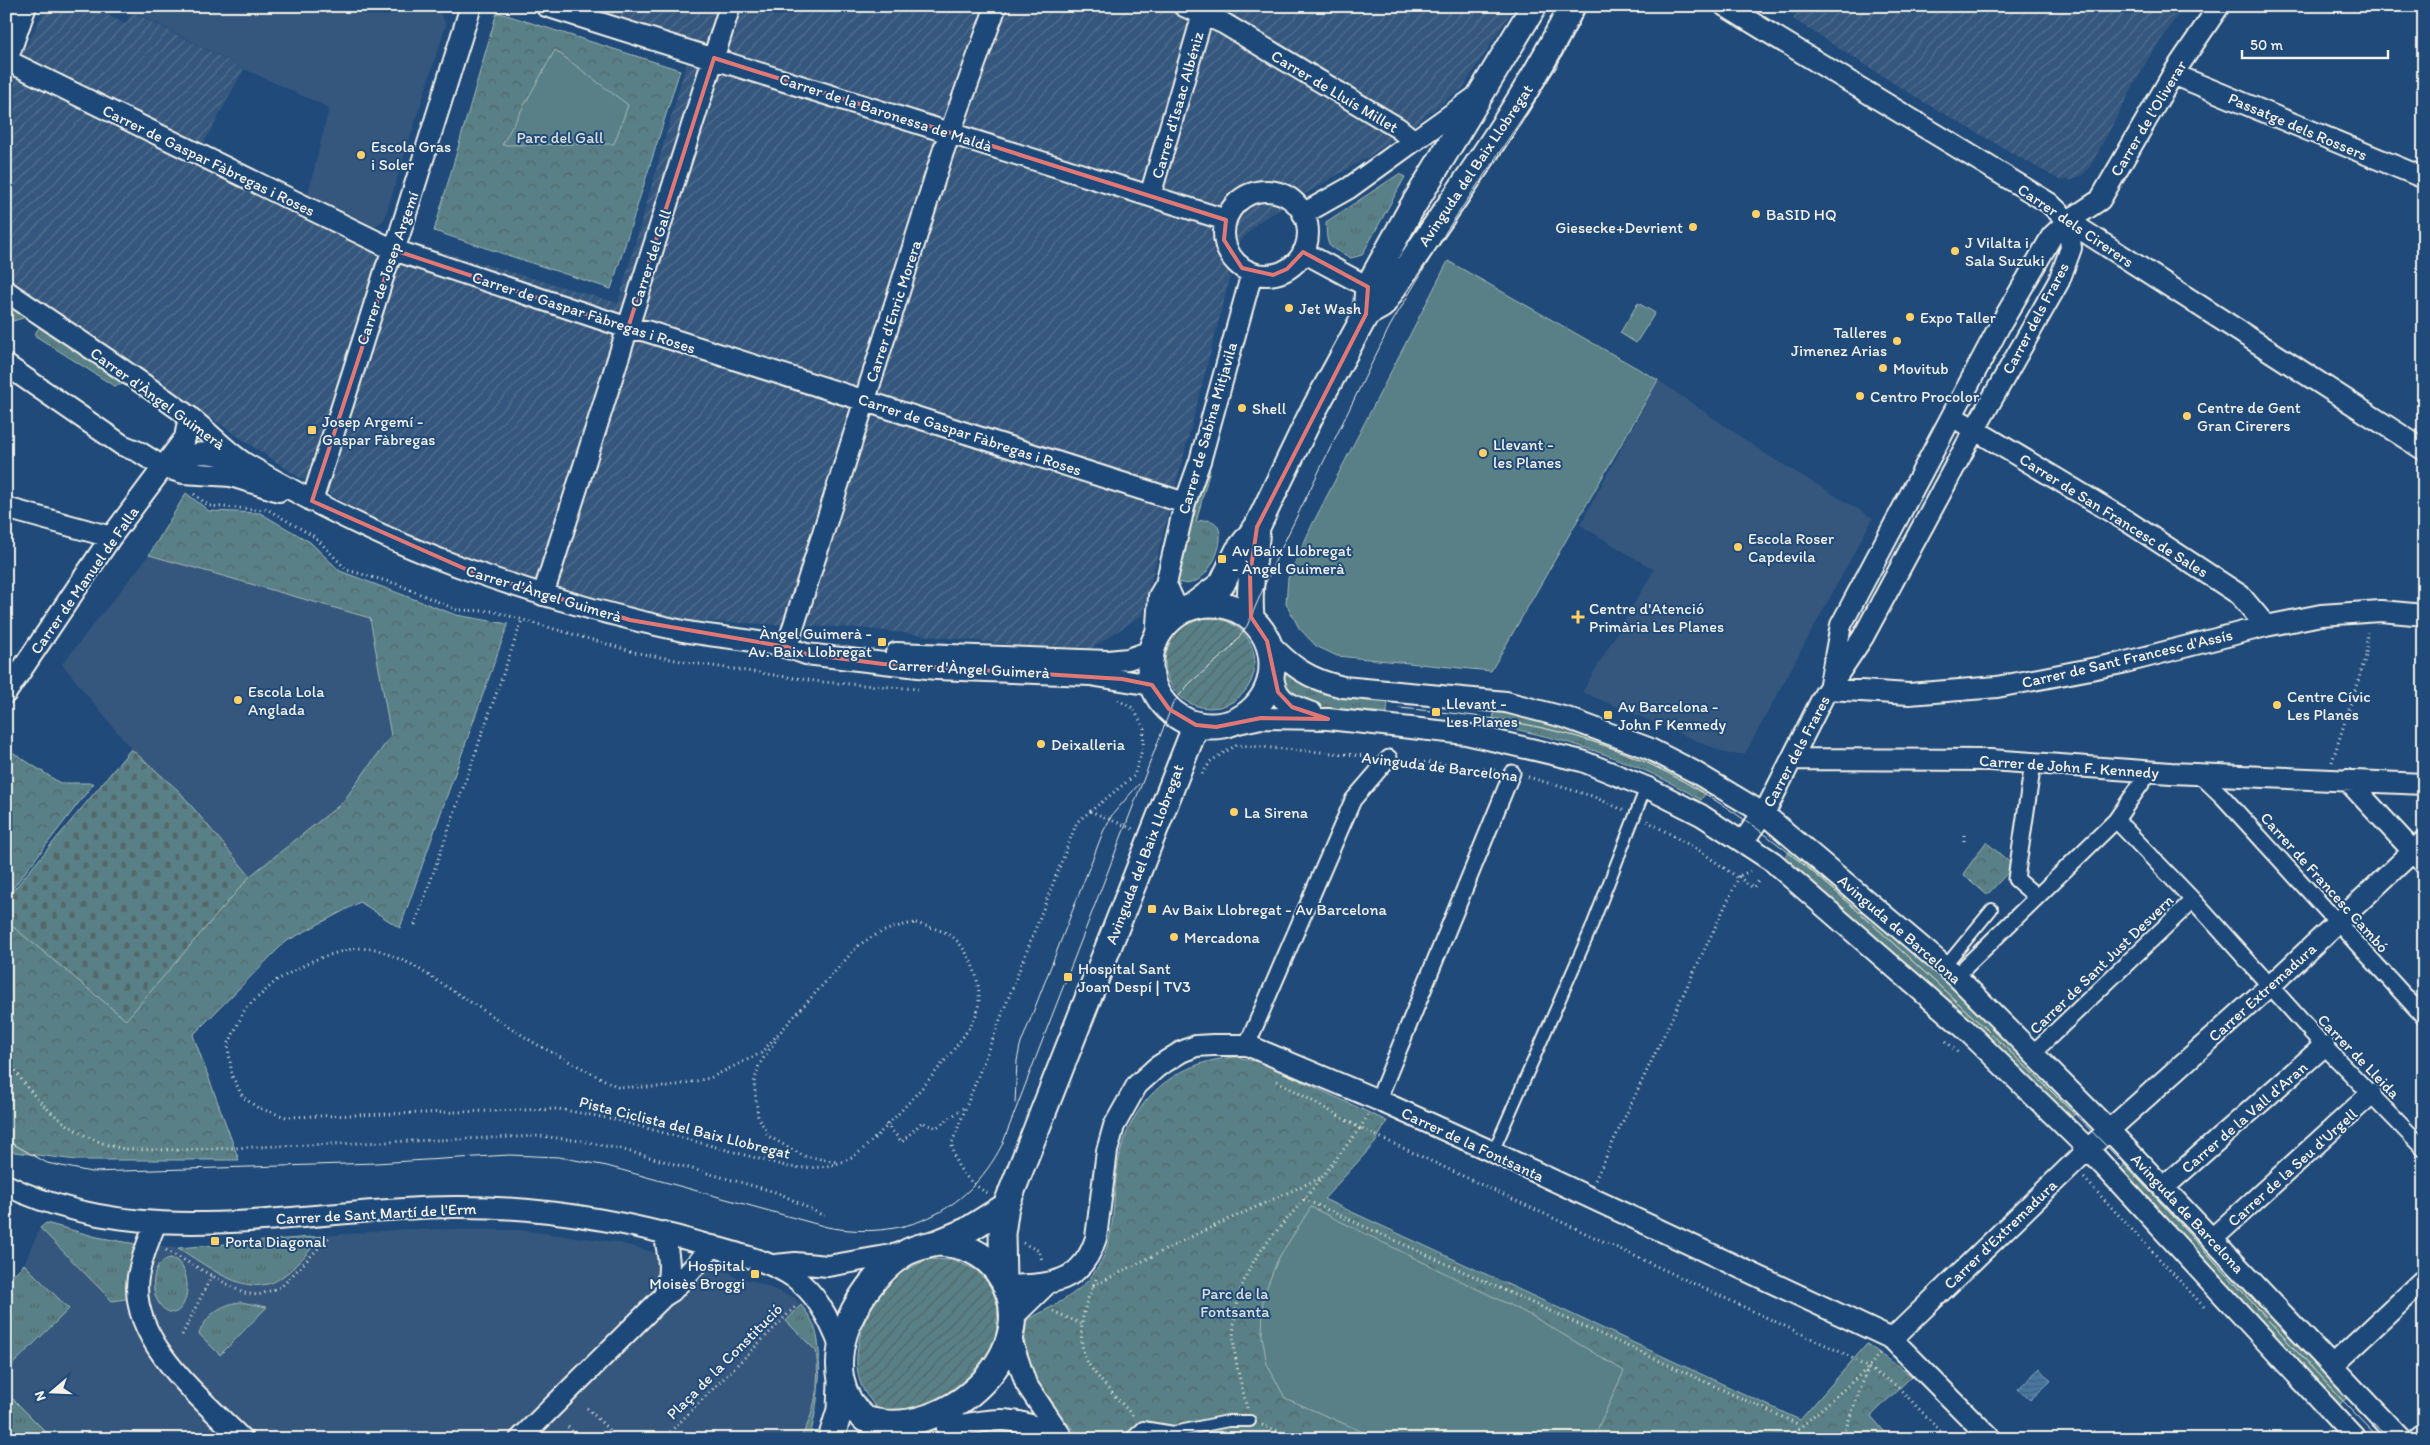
<svg xmlns="http://www.w3.org/2000/svg" width="2430" height="1445" viewBox="0 0 2430 1445" font-family="Itim,sans-serif">
<defs>
<pattern id="industrial-furrows" width="10" height="10" patternUnits="userSpaceOnUse" patternTransform="scale(1.25)"><rect width="10" height="10" fill="#34577d"/><path d="M-1 1l2-2M0 10L10 0M9 11l2-2" fill="none" stroke="#52708f"/></pattern>
<pattern id="grass-tufts" width="24" height="20" patternUnits="userSpaceOnUse" patternTransform="scale(1.25)"><rect width="24" height="20" fill="#598086"/><path d="M3 7l-1-3M5 7V3M7 7l1-3M15 17l-1-3M17 17v-4M19 17l1-3" fill="none" stroke="#526769"/></pattern>
<pattern id="forest-crowns" width="20" height="18" patternUnits="userSpaceOnUse" patternTransform="scale(1.25)"><rect width="20" height="18" fill="#598086"/><path d="M2 6a3 3 0 1 1 6 0M12 15a3 3 0 1 1 6 0" fill="none" stroke="#526769"/></pattern>
<pattern id="cemetery-stones" width="16" height="16" patternUnits="userSpaceOnUse" patternTransform="scale(1.25)"><rect width="16" height="16" fill="#598086"/><path d="M2 7V4a2 2 0 0 1 4 0v3zM10 15v-3a2 2 0 0 1 4 0v3z" fill="#526769"/></pattern>
<pattern id="garden-furrows" width="10" height="10" patternUnits="userSpaceOnUse" patternTransform="scale(1.25)"><rect width="10" height="10" fill="#598086"/><path d="M-1 1l2-2M0 10L10 0M9 11l2-2" fill="none" stroke="#526769"/></pattern>
<pattern id="water-rules" width="6" height="5" patternUnits="userSpaceOnUse" patternTransform="scale(1.25)"><rect width="6" height="5" fill="#4677a2"/><path d="M0 2.5h6" fill="none" stroke="#486074"/></pattern>
</defs>
<rect width="100%" height="100%" fill="#1f4a7a"/>
<filter id="ink" filterUnits="userSpaceOnUse"><feTurbulence type="fractalNoise" baseFrequency=".02" numOctaves="2"/><feDisplacementMap in="SourceGraphic" scale="10" xChannelSelector="R" yChannelSelector="G"/><feConvolveMatrix kernelMatrix="1 2 1 2 8 2 1 2 1" color-interpolation-filters="sRGB"/></filter>
<g filter="url(#ink)">
<path fill="#34577d" d="M124,6H438L446,25L384,220L372,228L306,202L329,108L244,69Z
M1658,380L1769,456L1873,518L1745,754H1728L1582,692L1654,570L1580,525Z
M149,555L370,618L391,736L342,803L250,876L179,791L131,749L62,664Z
M46,1223L97,1237L178,1248L406,1229L518,1230L616,1242L731,1273L734,1277L754,1281L795,1298L812,1320L819,1352L818,1399L812,1431L809,1439H53L6,1392V1371L68,1309L24,1264L40,1228Z
M992,1427L1031,1439H964Z"/>
<path fill="url(#industrial-furrows)" d="M47,6H91L125,24L133,12L244,69L204,143L306,202L409,242L618,303L689,54L517,6H1515L1463,88L1376,152L1258,222L1239,243L1142,615L1085,653L858,628L671,620L502,578L377,521L297,476L6,280V84Z
M1801,6H2184L2148,59L2091,165L2084,174L2073,180H2059L1917,98L1793,19Z"/>
<path fill="url(#grass-tufts)" stroke="#a6b8b7" d="M1399,174L1405,177L1362,255L1351,258C1327,245 1327,250 1326,222Z
M6,297L33,315L13,321L6,316Z
M43,322L131,383L114,386L34,335Z
M1206,469L1210,470L1196,522C1244,506 1211,597 1179,582L1177,577Z
M1284,672L1388,696L1387,713L1316,707L1289,694L1283,680Z
M1495,707L1618,743L1709,788L1701,800C1637,761 1566,738 1492,725Z
M1793,847L1932,967L2080,1109L2070,1119L1926,980L1784,858Z
M2129,1160L2349,1396L2339,1405L2119,1170Z
M46,1223L97,1237L135,1244L132,1298L112,1301L40,1228Z
M323,1236C309,1250 296,1268 279,1279C247,1300 205,1264 178,1248Z
M170,1258C191,1261 193,1306 174,1313C149,1311 146,1263 170,1258Z
M24,1264L69,1309L6,1371V1282Z
M241,1302L267,1307L220,1355L199,1334C206,1315 221,1304 241,1302Z
M801,1305C805,1310 809,1315 812,1321C826,1348 818,1410 809,1439H799C816,1417 820,1378 816,1351L786,1321Z
M6,1392L53,1439H6Z"/>
<path fill="url(#forest-crowns)" stroke="#a6b8b7" d="M497,12L680,70L611,289L434,231Z
M186,493L209,511L260,513L310,542L340,571L456,615L508,624L400,928L360,902L285,942L193,1035L239,1160H76L6,1151V921L126,1019L250,876L342,803L391,736L370,618L149,555Z
M6,748L60,783H94L6,897Z
M1986,842L2014,866L1987,895L1963,874Z
M1238,1057L1265,1064L1387,1121L1375,1143L1324,1199L1800,1420L1867,1344L1912,1376L1871,1416L1891,1439H1083C1061,1417 1033,1392 1026,1360C1023,1349 1026,1333 1026,1321C1048,1308 1079,1295 1094,1273C1116,1244 1112,1205 1117,1171C1125,1105 1172,1060 1238,1057Z"/>
<path fill="url(#cemetery-stones)" stroke="#a6b8b7" d="M131,749L179,791L250,876L126,1020L6,921V899Z"/>
<path fill="url(#garden-furrows)" stroke="#a6b8b7" d="M1165 663a45 45 0 1 1 90 0a45 45 0 1 1-90 0Z
M931,1259L952,1260L975,1269L990,1285L998,1306L996,1334L986,1363L919,1420C906,1417 888,1415 878,1409C874,1406 871,1400 868,1397C843,1364 864,1308 891,1281C902,1270 917,1264 931,1259Z"/>
<path fill="#598086" stroke="#a6b8b7" d="M555,50L628,105L614,144L502,145Z
M1448,261L1658,380L1491,671L1337,656L1316,646L1299,628L1286,603L1288,578L1312,525Z
M1638,303L1655,313L1636,343L1620,333Z
M1311,1207L1534,1317L1624,1371L1593,1439H1373L1363,1432L1285,1398L1267,1364L1262,1336L1263,1297L1278,1259Z"/>
<path fill="url(#water-rules)" stroke="#8ca8be" d="M2040,1368L2051,1381L2030,1400L2018,1389Z"/>
<g fill="none" stroke-linecap="round" stroke-linejoin="round">
<g stroke="#f4f1e8" stroke-width="14">
<path id="service" d="M1945,966L1992,909
M1493,1152L1590,931L1646,787
M1130,1439L1143,1427L1174,1432L1228,1421H1250"/>
</g>
<g stroke="#f4f1e8" stroke-width="19">
<path id="pedestrian" d="M2033,763L2016,879L2037,897
M2198,773L2223,797L2424,1017
M2116,820L2193,900L2324,1046L2424,1149
M1956,976L2116,820L2150,771
M1247,1045L1353,800L1389,758
M2033,1053L2193,900
M1378,1100L1512,773"/>
</g>
<g stroke="#f4f1e8" stroke-width="24">
<path id="minor" d="M546,6L1226,220
M1184,6L1223,23L1398,128L1414,141L1477,96
M1725,6L2049,203L2068,221L2424,450
M6,60L394,250L628,328L646,331L1185,503
M6,63L26,6
M2173,74L2424,178
M1224 233a42 42 0 1 1 84 0a42 42 0 1 1-84 0Z
M1150,196L1203,14
M1303,214L1349,188L1414,141
M1303,252L1368,287
M6,291C66,332 128,372 187,415C207,430 225,451 246,464C318,506 393,544 472,571C542,596 611,616 683,631C724,639 767,639 806,654L936,669L1090,675L1152,685
M6,365L122,445L139,452L163,467L183,473L231,476L279,491
M1962,422L2127,521L2240,595L2266,626
M165,467C196,452 200,449 234,459
M312,501L386,268L399,236L471,6
M6,508L111,537
M1166,584L1174,602L1182,610
M543,595L730,6
M1156,639L1159,596L1166,584L1185,503L1200,461L1252,273
M1267,641C1292,667 1308,679 1343,687L1506,702L1567,718L1648,748L1693,771L1763,813L1956,976L2109,1130L2401,1439
M787,647L943,152L996,6
M896,653L1108,661L1128,659L1151,651
M1272,669C1274,700 1287,704 1312,713
M1829,689L1841,625L1999,327L2052,236L2068,221L2100,200L2173,74L2219,6
M1829,689L1909,694L1997,687L2122,663L2266,626L2321,615L2381,611L2424,615
M6,693L111,537L185,438L189,416
M1229,725L1261,718L1328,719L1466,734L1582,761L1646,787L1701,815L1773,862L1965,1029L2088,1149L2356,1439
M1792,759L1990,760L2171,773L2424,784
M2347,780L2424,863
M1743,842L1769,804L1824,695L1863,637L1975,429L2059,281L2071,248L2068,221
M6,1185C145,1254 305,1208 453,1207C539,1206 621,1220 704,1244C780,1266 811,1269 841,1349
M2163,1188L2324,1046
M156,1222C149,1240 141,1258 138,1277C128,1340 202,1399 242,1439
M2212,1239L2371,1094
M775,1265L795,1263L828,1266L903,1253
M1006,1286C1048,1284 1081,1286 1096,1238L1107,1151L1114,1126L1137,1085L1157,1067L1181,1052L1196,1046L1213,1045H1247L1378,1100L1493,1152L1892,1339L1991,1439
M664,1296C672,1271 669,1257 664,1232
M1013,1317L1047,1284
M1011,1339L1026,1384L1062,1437
M1892,1339L2088,1149L2270,986L2424,841
M2333,1365L2424,1280
M947,1428C1002,1417 1012,1415 1063,1438
M520,1439L664,1296L672,1291L713,1246
M2417,1439L2424,1433"/>
</g>
<g stroke="#f4f1e8" stroke-width="29">
<path id="tertiary" d="M1366,314L1382,305C1447,206 1520,112 1572,6
M1150 665a61 61 0 1 1 122 0a61 61 0 1 1-122 0Z
M1194,605L1222,584L1238,551L1257,527L1310,417L1366,314L1368,287L1411,209L1534,6
M1251,617C1248,586 1255,558 1257,527
M937,1243C961,1244 982,1251 997,1271C1053,1346 945,1445 865,1419C810,1374 854,1287 902,1255C912,1248 925,1246 937,1243Z
M937,1243L966,1231L1006,1206
M1003,1280L1002,1234L1006,1206L1196,725
M831,1439L840,1410L841,1382"/>
</g>
<path stroke="#f4f1e8" stroke-width="3" stroke-dasharray="1 4" stroke-linecap="butt" d="M194,494L209,506L265,510
M265,508L315,537L347,570L397,584L457,610L492,611L638,653L692,663L822,682L918,689
M1404,760L1495,770
M2332,762L2366,656L2367,632
M1202,774L1211,761L1236,745L1368,756
M1528,777L1592,796L1623,810
M1090,811L1133,829
M1647,821L1700,851L1737,877L1750,871
M1964,841V834
M916,923C927,927 945,930 954,938C972,954 984,988 977,1012C971,1037 882,1135 858,1153C838,1168 812,1169 789,1167L613,1119L558,1109L286,1117L258,1108L243,1097L232,1076L228,1045L245,1009L277,980L314,960L339,952L357,948L376,949L411,964L536,1044L618,1087H668L710,1078L761,1053L858,946C876,933 893,926 916,923Z
M415,925L522,620
M778,1037L759,1065L754,1083L758,1116L768,1136L804,1156L837,1162
M1946,1041L1959,1054
M6,1053C26,1097 72,1138 120,1148C138,1151 159,1149 177,1150L540,1136L582,1141L620,1149L779,1193L824,1216
M1277,1081L1360,1128L1368,1115
M886,1124L902,1142L922,1122L936,1128L966,1106
M2084,1178L2206,1309
M1595,1180L1739,877L1753,888L1758,881
M987,1193C968,1181 953,1167 952,1143L1077,822L1134,776L1143,747L1144,728L1133,708L1118,700
M1304,1199L1800,1425
M1023,1243L1039,1251L1042,1260
M166,1250L243,1293L258,1295L281,1287L331,1235
M1096,1279C1085,1303 1077,1327 1084,1354C1087,1369 1123,1404 1134,1417
M1093,1286L1201,1232L1320,1178
M1053,1311L1081,1324
M182,1335L212,1275
M587,1408L618,1439
M1247,1408C1241,1382 1231,1351 1234,1325C1240,1262 1269,1242 1305,1198C1324,1175 1342,1151 1360,1128L1847,1355L1897,1386L1948,1439
M1262,1425L1299,1439
M568,1427L580,1439
M663,1439L797,1305
M1787,1439L1869,1367L1880,1353
M1842,1439L1868,1368"/>
<use href="#service" stroke="#1f4a7a" stroke-width="10"/>
<use href="#pedestrian" stroke="#1f4a7a" stroke-width="15"/>
<use href="#minor" stroke="#1f4a7a" stroke-width="20"/>
<use href="#tertiary" stroke="#1f4a7a" stroke-width="25"/>
<path stroke="#f4f1e8" stroke-width="1" d="M1399,708C1479,715 1552,724 1627,754C1740,801 1833,887 1921,969C1989,1031 2057,1095 2121,1161C2209,1252 2291,1349 2380,1439
M1015,1103L1017,1061L1020,1046L1103,832L1112,815L1139,784
M6,1140L47,1163L91,1172L376,1163L509,1155L559,1157L607,1166L827,1227C903,1241 966,1214 1002,1145L1173,703L1190,683L1230,649L1247,626L1276,559L1390,326L1447,230L1556,68L1588,6
M2373,1423L2391,1439"/>
</g>
</g>
<path fill="none" stroke="#e27875" stroke-width="4" stroke-linejoin="round" d="M714,58L1226,220L1224,240L1242,268L1273,275L1287,269L1303,252L1368,287L1366,314L1257,527L1250,575L1251,617L1267,641L1278,692L1292,707L1328,719L1261,718L1216,727L1196,725L1169,709L1152,685L1122,679L883,664L806,654L787,647L630,620L470,571L312,501L394,250L628,328Z"/>
<g fill="#ffd166" stroke="#1f4a7a" stroke-width="2">
<circle cx="361" cy="155" r="5"/>
<circle cx="1756" cy="214" r="5"/>
<circle cx="1693" cy="227" r="5"/>
<circle cx="1955" cy="251" r="5"/>
<circle cx="1289" cy="308" r="5"/>
<circle cx="1910" cy="317" r="5"/>
<circle cx="1897" cy="341" r="5"/>
<circle cx="1883" cy="368" r="5"/>
<circle cx="1860" cy="396" r="5"/>
<circle cx="1242" cy="408" r="5"/>
<circle cx="2187" cy="416" r="5"/>
<rect x="307" y="425" width="10" height="10" rx="2.5"/>
<circle cx="1483" cy="453" r="5"/>
<circle cx="1738" cy="547" r="5"/>
<rect x="1217" y="554" width="10" height="10" rx="2.5"/>
<path d="M1575.5 609.5h5v5h5v5h-5v5h-5v-5h-5v-5h5z"/>
<rect x="877" y="637" width="10" height="10" rx="2.5"/>
<circle cx="238" cy="700" r="5"/>
<circle cx="2277" cy="705" r="5"/>
<rect x="1431" y="707" width="10" height="10" rx="2.5"/>
<rect x="1603" y="710" width="10" height="10" rx="2.5"/>
<circle cx="1041" cy="744" r="5"/>
<circle cx="1234" cy="812" r="5"/>
<rect x="1147" y="904" width="10" height="10" rx="2.5"/>
<circle cx="1174" cy="937" r="5"/>
<rect x="1063" y="972" width="10" height="10" rx="2.5"/>
<rect x="210" y="1236" width="10" height="10" rx="2.5"/>
<rect x="750" y="1269" width="10" height="10" rx="2.5"/>
</g>
<g text-anchor="middle" stroke-width="4" stroke-linejoin="round" paint-order="stroke">
<g font-size="16" fill="#f4f1e8" stroke="#1f4a7a">
<text transform="translate(1335 91) rotate(31)" y="6">Carrer de Lluís Millet</text>
<text transform="translate(1177 105) rotate(-74)" y="6">Carrer d'Isaac Albéniz</text>
<text transform="translate(886 112) rotate(18)" y="6">Carrer de la Baronessa de Maldà</text>
<text transform="translate(2148 118) rotate(-59)" y="6">Carrer de l'Oliverar</text>
<text transform="translate(2298 126) rotate(23)" y="6">Passatge dels Rossers</text>
<text transform="translate(209 160) rotate(26)" y="6">Carrer de Gaspar Fàbregas i Roses</text>
<text transform="translate(1475 165) rotate(-56)" y="6">Avinguda del Baix Llobregat</text>
<text transform="translate(2076 225) rotate(34)" y="6">Carrer dels Cirerers</text>
<text transform="translate(650 258) rotate(-72)" y="6">Carrer del Gall</text>
<text transform="translate(387 268) rotate(-71)" y="6">Carrer de Josep Argemí</text>
<text transform="translate(893 311) rotate(-72)" y="6">Carrer d'Enric Morera</text>
<text transform="translate(584 312) rotate(18)" y="6">Carrer de Gaspar Fàbregas i Roses</text>
<text transform="translate(2035 318) rotate(-62)" y="6">Carrer dels Frares</text>
<text transform="translate(158 398) rotate(36)" y="6">Carrer d'Àngel Guimerà</text>
<text transform="translate(1207 428) rotate(-74)" y="6">Carrer de Sabina Mitjavila</text>
<text transform="translate(970 434) rotate(18)" y="6">Carrer de Gaspar Fàbregas i Roses</text>
<text transform="translate(2114 515) rotate(32)" y="6">Carrer de San Francesc de Sales</text>
<text transform="translate(84 580) rotate(-55)" y="6">Carrer de Manuel de Falla</text>
<text transform="translate(544 593) rotate(17)" y="6">Carrer d'Àngel Guimerà</text>
<text transform="translate(2127 658) rotate(-13)" y="6">Carrer de Sant Francesc d'Assís</text>
<text transform="translate(969 668) rotate(3)" y="6">Carrer d'Àngel Guimerà</text>
<text transform="translate(1796 751) rotate(-62)" y="6">Carrer dels Frares</text>
<text transform="translate(1440 766) rotate(7)" y="6">Avinguda de Barcelona</text>
<text transform="translate(2069 766) rotate(4)" y="6">Carrer de John F. Kennedy</text>
<text transform="translate(1144 854) rotate(-69)" y="6">Avinguda del Baix Llobregat</text>
<text transform="translate(2325 882) rotate(48)" y="6">Carrer de Francesc Cambó</text>
<text transform="translate(1900 929) rotate(41)" y="6">Avinguda de Barcelona</text>
<text transform="translate(2101 964) rotate(-44)" y="6">Carrer de Sant Just Desvern</text>
<text transform="translate(2262 992) rotate(-42)" y="6">Carrer Extremadura</text>
<text transform="translate(2359 1056) rotate(46)" y="6">Carrer de Lleida</text>
<text transform="translate(2244 1117) rotate(-41)" y="6">Carrer de la Vall d'Aran</text>
<text transform="translate(685 1127) rotate(14)" y="6">Pista Ciclista del Baix Llobregat</text>
<text transform="translate(1473 1144) rotate(25)" y="6">Carrer de la Fontsanta</text>
<text transform="translate(2292 1167) rotate(-42)" y="6">Carrer de la Seu d'Urgell</text>
<text transform="translate(376 1213) rotate(-3)" y="6">Carrer de Sant Martí de l'Erm</text>
<text transform="translate(2188 1213) rotate(47)" y="6">Avinguda de Barcelona</text>
<text transform="translate(2000 1234) rotate(-44)" y="6">Carrer d'Extremadura</text>
<text transform="translate(724 1361) rotate(-45)" y="6">Plaça de la Constitució</text>
</g>
<g font-size="16" fill="#dde0d9" stroke="#1f4a7a">
<text x="560" y="143">Parc del Gall</text>
<text x="1235" y="1299">Parc de la<tspan x="1235" dy="18">Fontsanta</tspan></text>
</g>
<g font-size="16" fill="#f4f1e8" stroke="#1f4a7a" text-anchor="start">
<text x="371" y="152">Escola Gras<tspan x="371" dy="18">i Soler</tspan></text>
<text x="1766" y="220">BaSID HQ</text>
<text x="1683" y="233" text-anchor="end">Giesecke+Devrient</text>
<text x="1965" y="248">J Vilalta i<tspan x="1965" dy="18">Sala Suzuki</tspan></text>
<text x="1299" y="314">Jet Wash</text>
<text x="1920" y="323">Expo Taller</text>
<text x="1887" y="338" text-anchor="end">Talleres<tspan x="1887" dy="18">Jimenez Arias</tspan></text>
<text x="1893" y="374">Movitub</text>
<text x="1870" y="402">Centro Procolor</text>
<text x="2197" y="413">Centre de Gent<tspan x="2197" dy="18">Gran Cirerers</tspan></text>
<text x="1252" y="414">Shell</text>
<text x="322" y="427">Josep Argemí -<tspan x="322" dy="18">Gaspar Fàbregas</tspan></text>
<text x="1493" y="450">Llevant -<tspan x="1493" dy="18">les Planes</tspan></text>
<text x="1748" y="544">Escola Roser<tspan x="1748" dy="18">Capdevila</tspan></text>
<text x="1232" y="556">Av Baix Llobregat<tspan x="1232" dy="18">- Àngel Guimerà</tspan></text>
<text x="1589" y="614">Centre d'Atenció<tspan x="1589" dy="18">Primària Les Planes</tspan></text>
<text x="872" y="639" text-anchor="end">Àngel Guimerà -<tspan x="872" dy="18">Av. Baix Llobregat</tspan></text>
<text x="248" y="697">Escola Lola<tspan x="248" dy="18">Anglada</tspan></text>
<text x="2287" y="702">Centre Cívic<tspan x="2287" dy="18">Les Planes</tspan></text>
<text x="1446" y="709">Llevant -<tspan x="1446" dy="18">Les Planes</tspan></text>
<text x="1618" y="712">Av Barcelona -<tspan x="1618" dy="18">John F Kennedy</tspan></text>
<text x="1051" y="750">Deixalleria</text>
<text x="1244" y="818">La Sirena</text>
<text x="1162" y="915">Av Baix Llobregat - Av Barcelona</text>
<text x="1184" y="943">Mercadona</text>
<text x="1078" y="974">Hospital Sant<tspan x="1078" dy="18">Joan Despí | TV3</tspan></text>
<text x="225" y="1247">Porta Diagonal</text>
<text x="745" y="1271" text-anchor="end">Hospital<tspan x="745" dy="18">Moisès Broggi</tspan></text>
</g>
</g>
<rect width="2430" height="1445" fill="none" stroke="#1f4a7a" stroke-width="25"/>
<rect x="12" y="12" width="2405" height="1420" fill="none" stroke="#f4f1e8" stroke-width="2" filter="url(#ink)"/>
<g transform="translate(52 1392) rotate(251)" stroke="#1f4a7a" stroke-width="4" paint-order="stroke">
<path d="M0-4L9 19L0 12L-9 19Z" fill="#f4f1e8"/>
<text y="-8" font-size="14" font-weight="bold" text-anchor="middle" fill="#f4f1e8">N</text>
</g>
<path d="M2242 50v8h146v-8" fill="none" stroke="#f4f1e8" stroke-width="2.5"/>
<text x="2250" y="50" font-size="15" fill="#f4f1e8" stroke="#1f4a7a" stroke-width="4" paint-order="stroke">50 m</text>
</svg>
